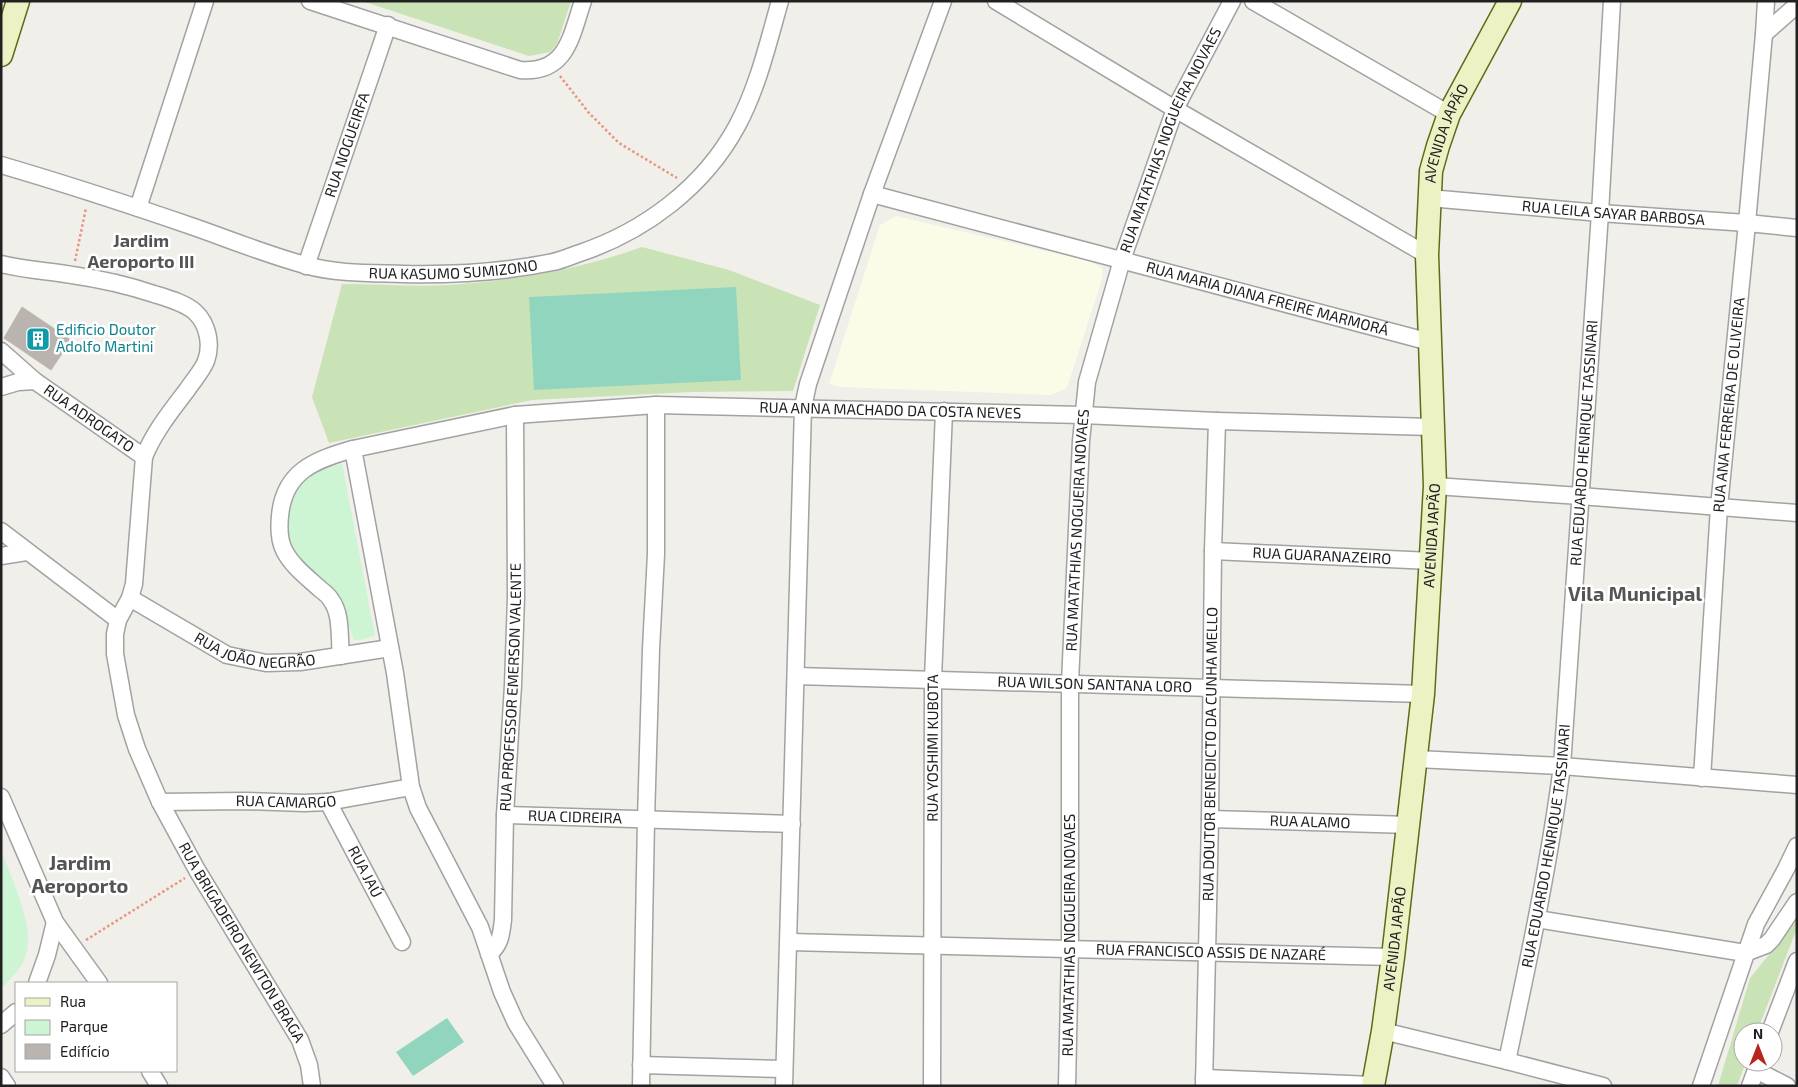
<svg xmlns="http://www.w3.org/2000/svg" width="1798" height="1087" viewBox="0 0 1798 1087" font-family="'Exo 2',sans-serif">
<rect width="100%" height="100%" fill="#f0efe9"/>
<path fill="#fafce7" d="M896,216L1089,261L1102,268L1103,276L1067,388L1051,395L841,387L829,384L880,225Z"/>
<path fill="#c9e3b6" d="M362,1H571L557,44L550,52L529,56Z
M642,247L729,270L820,305L793,391L691,392L532,400L329,443L312,397L342,284C377,284 413,287 449,285C514,281 580,269 642,247Z
M1797,920V928L1757,1032H1743V1062H1746L1737,1086H1718L1750,978Z"/>
<path fill="#cdf4d3" d="M342,464L375,636L359,640H354L339,599L294,556L286,536L287,507L304,473Z
M1,851C12,880 39,932 23,962C18,972 8,981 1,989Z"/>
<path fill="#92d5bf" d="M736,287L741,380L534,390L529,297Z
M447,1018L464,1042L413,1076L396,1052Z"/>
<path fill="#b9b4af" stroke="#c0b7ad" d="M22,307L71,340L51,370L4,338Z"/>
<g fill="none" stroke-linecap="round" stroke-linejoin="round">
<g stroke="#a2a2a2" stroke-width="19">
<g id="street">
<path d="M310,1L520,70C567,74 571,36 583,1"/>
<path d="M996,1L1175,109L1427,255"/>
<path d="M1253,1L1449,114"/>
<path d="M1764,34L1797,5"/>
<path id="s1" d="M1,165C66,184 130,205 194,227C231,240 268,255 305,265C337,274 371,273 403,274C453,275 505,272 553,262C562,260 571,256 580,253C645,231 704,187 737,126C758,87 768,43 780,1"/>
<path id="s2" d="M872,194L1430,342"/>
<path id="s3" d="M1429,198L1600,213L1747,223L1797,228"/>
<path d="M138,208L205,1"/>
<path id="s4" d="M1,264C25,270 49,271 72,275C100,279 127,285 154,294C167,298 185,303 195,312C208,324 212,345 206,361C202,371 193,381 187,390C171,411 154,432 144,457L134,584L130,598L118,620L115,634V654L126,715L137,749L160,802L197,870L300,1040L309,1065L312,1086"/>
<path id="s5" d="M306,266L388,25"/>
<path id="s6" d="M1,351L35,381L144,457"/>
<path d="M1,387L18,382L35,381"/>
<path d="M353,449L395,673L411,787L418,808L480,927L502,992L516,1023L555,1086"/>
<path d="M1435,486L1580,496L1797,513"/>
<path d="M1,531L118,620"/>
<path id="s7" d="M1213,551L1431,561"/>
<path d="M1,556L26,552"/>
<path id="s8" d="M130,598L227,655L266,663L300,662L390,648"/>
<path id="s9" d="M341,656C339,639 342,614 331,600C329,596 324,592 320,589C308,578 291,565 284,550C279,540 279,526 280,516C284,471 315,460 353,449L515,415L656,405L1082,415L1217,421L1432,427"/>
<path id="s10" d="M796,676L1423,694"/>
<path d="M1416,759L1562,766L1797,785"/>
<path id="s11" d="M1702,778L1719,507L1747,223L1764,34L1766,1"/>
<path d="M1,797L55,922L99,983"/>
<path id="s12" d="M160,802L245,801L304,803L328,802L411,787"/>
<path id="s13" d="M328,802L402,942"/>
<path id="s14" d="M505,815L792,824"/>
<path id="s15" d="M1210,819L1409,825"/>
<path d="M1537,919L1745,953L1766,945L1772,939L1797,902"/>
<path id="s16" d="M789,942L1393,957"/>
<path id="s17" d="M489,954C501,944 501,934 503,920L505,815L513,685L516,597L515,415"/>
<path d="M37,983L47,955L55,922"/>
<path d="M1,1025L16,1012"/>
<path d="M1383,1031L1507,1061L1603,1086"/>
<path d="M1770,1032L1797,961"/>
<path id="s18" d="M1507,1061C1528,963 1549,865 1562,766L1600,213L1612,1"/>
<path d="M641,1065L784,1069"/>
<path d="M1756,1070L1787,1086"/>
<path d="M150,1071L159,1086"/>
<path d="M1,1077L7,1086"/>
<path d="M1204,1078L1373,1085"/>
<path d="M641,1086L646,820L651,649L656,554V405"/>
<path d="M784,1086L803,407L808,384L872,194L943,1"/>
<path id="s19" d="M932,1086L933,679L944,411"/>
<path id="s20" d="M1067,1086L1070,948V683L1081,441L1087,382L1122,260L1175,109L1232,1"/>
<path id="s21" d="M1204,1086L1210,819L1213,551L1217,421"/>
<path d="M1701,1086L1756,924L1786,869L1797,846"/>
<path d="M1750,1086L1759,1062"/>
</g>
</g>
<g stroke="#5d6d14" stroke-width="25">
<g id="secondary">
<path d="M1,55L18,1"/>
<path id="s22" d="M1373,1086L1383,1031L1393,957L1423,694L1435,486L1427,255L1431,171L1438,146L1449,114L1510,1"/>
</g>
</g>
<path stroke="#e99382" stroke-width="2.5" stroke-dasharray="2.5 2.5" stroke-linecap="butt" d="M560,76L589,113L619,143L677,178
M75,261L86,208
M86,940L185,878"/>
<use href="#street" stroke="#fff" stroke-width="16"/>
<use href="#secondary" stroke="#edf2c5" stroke-width="22"/>
</g>
<defs>
<g id="building-square" transform="scale(1.25)"><rect x="-9" y="-9" width="18" height="18" rx="4" fill="#0f9aa8" stroke="#fff"/><path d="M-4-6H4V6H1V3H-1V6H-4ZM-2.5-4.3h1.7v1.8h-1.7ZM.8-4.3h1.7v1.8H.8ZM-2.5-1h1.7V.8h-1.7ZM.8-1h1.7V.8H.8Z" fill="#fff"/></g>
</defs>
<g fill-rule="evenodd">
<use href="#building-square" x="38" y="339"/>
</g>
<g text-anchor="middle" stroke-width="5" stroke-linejoin="round" paint-order="stroke">
<g font-size="15" fill="#212121" stroke="#fff">
<text dy="5" stroke="none"><textPath href="#s22" startOffset="959">AVENIDA JAPÃO</textPath></text>
<text dy="5" stroke="none"><textPath href="#s20" startOffset="961">RUA MATATHIAS NOGUEIRA NOVAES</textPath></text>
<text dy="5" stroke="none"><textPath href="#s5" startOffset="128">RUA NOGUEIRFA</textPath></text>
<text dy="5" stroke="none"><textPath href="#s3" startOffset="185">RUA LEILA SAYAR BARBOSA</textPath></text>
<text dy="5" stroke="none"><textPath href="#s1" startOffset="469">RUA KASUMO SUMIZONO</textPath></text>
<text dy="5" stroke="none"><textPath href="#s2" startOffset="409">RUA MARIA DIANA FREIRE MARMORÁ</textPath></text>
<text dy="5" stroke="none"><textPath href="#s11" startOffset="374">RUA ANA FERREIRA DE OLIVEIRA</textPath></text>
<text dy="5" stroke="none"><textPath href="#s9" startOffset="810">RUA ANNA MACHADO DA COSTA NEVES</textPath></text>
<text dy="5" stroke="none"><textPath href="#s6" startOffset="111">RUA ADROGATO</textPath></text>
<text dy="5" stroke="none"><textPath href="#s18" startOffset="624">RUA EDUARDO HENRIQUE TASSINARI</textPath></text>
<text dy="5" stroke="none"><textPath href="#s20" startOffset="556">RUA MATATHIAS NOGUEIRA NOVAES</textPath></text>
<text dy="5" stroke="none"><textPath href="#s22" startOffset="554">AVENIDA JAPÃO</textPath></text>
<text dy="5" stroke="none"><textPath href="#s7" startOffset="109">RUA GUARANAZEIRO</textPath></text>
<text dy="5" stroke="none"><textPath href="#s8" startOffset="139">RUA JOÃO NEGRÃO</textPath></text>
<text dy="5" stroke="none"><textPath href="#s10" startOffset="299">RUA WILSON SANTANA LORO</textPath></text>
<text dy="5" stroke="none"><textPath href="#s17" startOffset="271">RUA PROFESSOR EMERSON VALENTE</textPath></text>
<text dy="5" stroke="none"><textPath href="#s19" startOffset="338">RUA YOSHIMI KUBOTA</textPath></text>
<text dy="5" stroke="none"><textPath href="#s21" startOffset="332">RUA DOUTOR BENEDICTO DA CUNHA MELLO</textPath></text>
<text dy="5" stroke="none"><textPath href="#s12" startOffset="126">RUA CAMARGO</textPath></text>
<text dy="5" stroke="none"><textPath href="#s14" startOffset="70">RUA CIDREIRA</textPath></text>
<text dy="5" stroke="none"><textPath href="#s15" startOffset="100">RUA ALAMO</textPath></text>
<text dy="5" stroke="none"><textPath href="#s18" startOffset="219">RUA EDUARDO HENRIQUE TASSINARI</textPath></text>
<text dy="5" stroke="none"><textPath href="#s13" startOffset="79">RUA JAÚ</textPath></text>
<text dy="5" stroke="none"><textPath href="#s20" startOffset="151">RUA MATATHIAS NOGUEIRA NOVAES</textPath></text>
<text dy="5" stroke="none"><textPath href="#s22" startOffset="149">AVENIDA JAPÃO</textPath></text>
<text dy="5" stroke="none"><textPath href="#s4" startOffset="888">RUA BRIGADEIRO NEWTON BRAGA</textPath></text>
<text dy="5" stroke="none"><textPath href="#s16" startOffset="422">RUA FRANCISCO ASSIS DE NAZARÉ</textPath></text>
</g>
<g font-size="15" fill="#0d838f" stroke="#fff" text-anchor="start">
<text x="56" y="335">Edificio Doutor<tspan x="56" dy="17">Adolfo Martini</tspan></text>
</g>
<g font-size="18" font-weight="bold" fill="#545454" stroke="#fff">
<text x="141" y="247">Jardim<tspan x="141" dy="21">Aeroporto III</tspan></text>
</g>
<g font-size="20" font-weight="bold" fill="#545454" stroke="#fff">
<text x="1635" y="601">Vila Municipal</text>
<text x="80" y="870">Jardim<tspan x="80" dy="23">Aeroporto</tspan></text>
</g>
</g>
<rect width="1798" height="1087" fill="none" stroke="#212121" stroke-width="5"/>
<rect x="15" y="982" width="162" height="90" fill="#ffffff" stroke="#a6a6a6"/>
<rect x="25" y="998" width="25" height="8" fill="#edf2c5" stroke="#a6a6a6"/>
<text x="60" y="1007" font-size="15" fill="#212121">Rua</text>
<rect x="25" y="1020" width="25" height="15" fill="#cdf4d3" stroke="#a6a6a6"/>
<text x="60" y="1032" font-size="15" fill="#212121">Parque</text>
<rect x="25" y="1044" width="25" height="15" fill="#b9b4af" stroke="#a6a6a6"/>
<text x="60" y="1057" font-size="15" fill="#212121">Edifício</text>
<g transform="translate(1758 1047)"><circle r="24" fill="#ffffff" stroke="#a6a6a6"/>
<path d="M0-4L9 19L0 12L-9 19Z" fill="#b8251a"/>
<text y="-8" font-size="14" font-weight="bold" text-anchor="middle" fill="#212121">N</text>
</g>
</svg>
